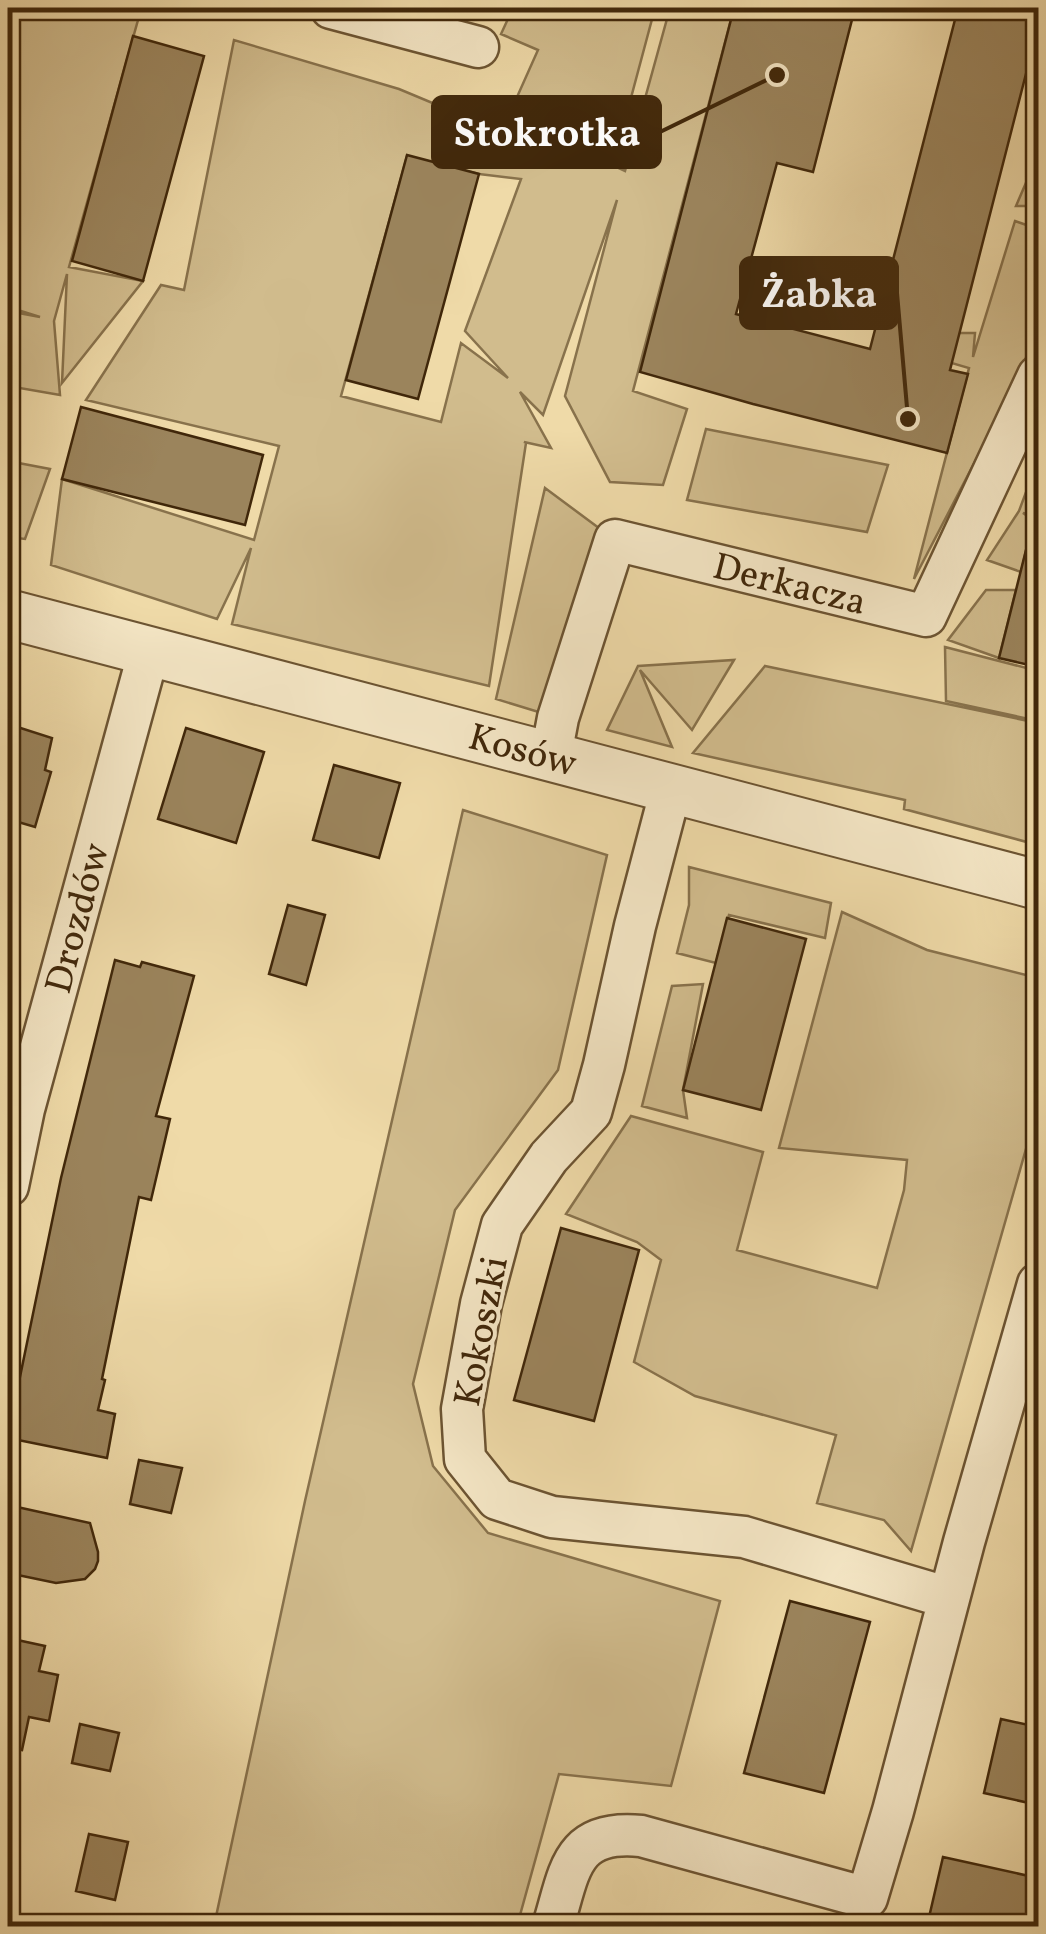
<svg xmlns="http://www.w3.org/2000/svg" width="1046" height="1934" viewBox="0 0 1046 1934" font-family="Vollkorn,serif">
<rect width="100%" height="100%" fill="#efdaa8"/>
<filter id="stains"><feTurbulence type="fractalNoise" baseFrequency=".002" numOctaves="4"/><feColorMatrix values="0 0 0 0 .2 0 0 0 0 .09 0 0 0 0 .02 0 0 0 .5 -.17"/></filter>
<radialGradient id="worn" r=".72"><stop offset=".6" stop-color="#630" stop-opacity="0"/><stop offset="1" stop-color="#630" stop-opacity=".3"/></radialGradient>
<path fill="#d1bc8d" stroke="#88724c" stroke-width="2.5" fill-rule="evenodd" d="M8,8H70L138,20L69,267L143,281L62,383L67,274L54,321L60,395L8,386V311L40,317L8,307Z
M513,8H655L617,150L513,106L538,50L501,34Z
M670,8H734L633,391L687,409L663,485L610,482L565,396L617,200L543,415L520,392L551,448L524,442L526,443L489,686L232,624L251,548L217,619L51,565L62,479L254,540L279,446L86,400L161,285L184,290L234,40L399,89L533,145L539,131L625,171ZM407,156L479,174L521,179L465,331L508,378L461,343L441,422L341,396Z
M1038,155V206H1016Z
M1015,221L1038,229V321L1021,373L914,579L969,368L890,345L899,317L959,333H975L973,357Z
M706,429L888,465L867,532L687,500Z
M1038,460V516L1023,513L1033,520L1021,572L987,560L1019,511Z
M8,461L50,469L25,539L8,537Z
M545,488L615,540L558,718L496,699Z
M986,590H1016L999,658L948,640Z
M945,647L1038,671V721L946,701Z
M734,660L692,730L640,670L672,747L607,730L638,666Z
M765,666L1038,723V845L904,809L905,800L693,753Z
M463,810L607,855L558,1070L455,1210L413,1384L433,1466L488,1533L720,1601L671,1786L559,1774L517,1926H214L305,1501Z
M689,867L831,903L825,938L729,915L716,963L677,953L689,905Z
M842,912L927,950L1038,978V1107L911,1551L884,1520L817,1503L836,1435L695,1396L634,1362L661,1260L637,1242L566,1214L631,1116L763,1152L737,1250L877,1288L904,1190L907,1160L779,1148Z
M703,984L683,1090L687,1118L642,1106L672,986Z"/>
<path fill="#9b845c" stroke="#40270a" stroke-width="2.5" d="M734,8H855L813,172L777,163L736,314L870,349L958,8H1038V27L950,370L968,374L947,453L753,404L640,372Z
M133,36L204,56L143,281L72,261Z
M407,155L479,174L418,399L346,380Z
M81,407L263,455L245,525L62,479Z
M1026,550L1038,551V667L999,658Z
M8,724L52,738L45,770L51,772L35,827L8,819Z
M186,728L264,752L236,843L158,819Z
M334,765L400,783L379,858L313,840Z
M288,905L325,915L306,985L269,974Z
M727,918L806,939L761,1110L683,1090Z
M115,960L140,967L142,962L194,976L156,1116L170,1119L151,1200L139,1197L102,1379L105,1380L98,1410L115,1414L107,1458L8,1438V1435L61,1178Z
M561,1228L639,1250L594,1421L514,1400Z
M139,1460L182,1468L171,1513L130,1504Z
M8,1505L90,1523L98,1552V1561L95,1569L85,1579L56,1583L8,1573Z
M790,1601L870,1622L824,1793L744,1773Z
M8,1638L45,1646L39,1671L58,1675L49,1721L29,1717L22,1750L8,1748Z
M1001,1719L1038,1727V1805L984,1793Z
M80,1724L119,1733L110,1771L72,1763Z
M89,1834L128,1842L115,1900L76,1891Z
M943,1857L1038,1878V1926H927Z"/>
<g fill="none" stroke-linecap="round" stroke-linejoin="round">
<g stroke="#6c5432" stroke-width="45">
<path id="minor" d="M331,8L478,47
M551,755L558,718L615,540L926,616L1038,376
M671,789L635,926L604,1065L591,1112L549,1157L502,1225L481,1304L462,1409L465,1459L497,1499L552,1517L744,1537L949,1598
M8,1186L24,1109L149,651
M553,1926C570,1871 570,1829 641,1836L867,1898L893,1811L964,1542L1038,1284"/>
</g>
<g stroke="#6c5432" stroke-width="52">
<path id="tertiary" d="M8,614L1038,885"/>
</g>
<use href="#minor" stroke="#f5e7c6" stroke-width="40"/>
<use href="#tertiary" stroke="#f5e7c6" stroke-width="48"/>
</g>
<g text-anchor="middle" stroke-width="8" stroke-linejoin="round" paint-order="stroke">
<g font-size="38" fill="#40270a" stroke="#f5e7c6">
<text transform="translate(790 583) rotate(14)" y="13">Derkacza</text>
<text transform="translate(523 749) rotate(15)" y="13">Kosów</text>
<text transform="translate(76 918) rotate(-75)" y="13">Drozdów</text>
<text transform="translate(480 1331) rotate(-79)" y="13">Kokoszki</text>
</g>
</g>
<path fill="none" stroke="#40270a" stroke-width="4" d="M777 75L660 132M908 419L897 293"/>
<g fill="#40270a" stroke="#f5e7c6" stroke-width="4">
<circle cx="777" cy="75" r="10"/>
<circle cx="908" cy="419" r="10"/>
</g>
<g fill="#40270a" stroke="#40270a" stroke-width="4">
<rect x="433" y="97" width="227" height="70" rx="10"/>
<rect x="741" y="258" width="156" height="70" rx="10"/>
</g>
<g font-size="40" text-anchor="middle" font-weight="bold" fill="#fff">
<text x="547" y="146">Stokrotka</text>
<text x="819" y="307">Żabka</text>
</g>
<rect width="1046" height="1934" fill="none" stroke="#efdaa8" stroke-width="40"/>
<rect x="10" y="10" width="1026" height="1914" fill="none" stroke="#40270a" stroke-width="5"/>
<rect x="20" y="20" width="1006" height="1894" fill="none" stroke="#40270a" stroke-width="2.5"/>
<rect width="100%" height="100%" filter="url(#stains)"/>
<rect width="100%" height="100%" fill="url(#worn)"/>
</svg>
